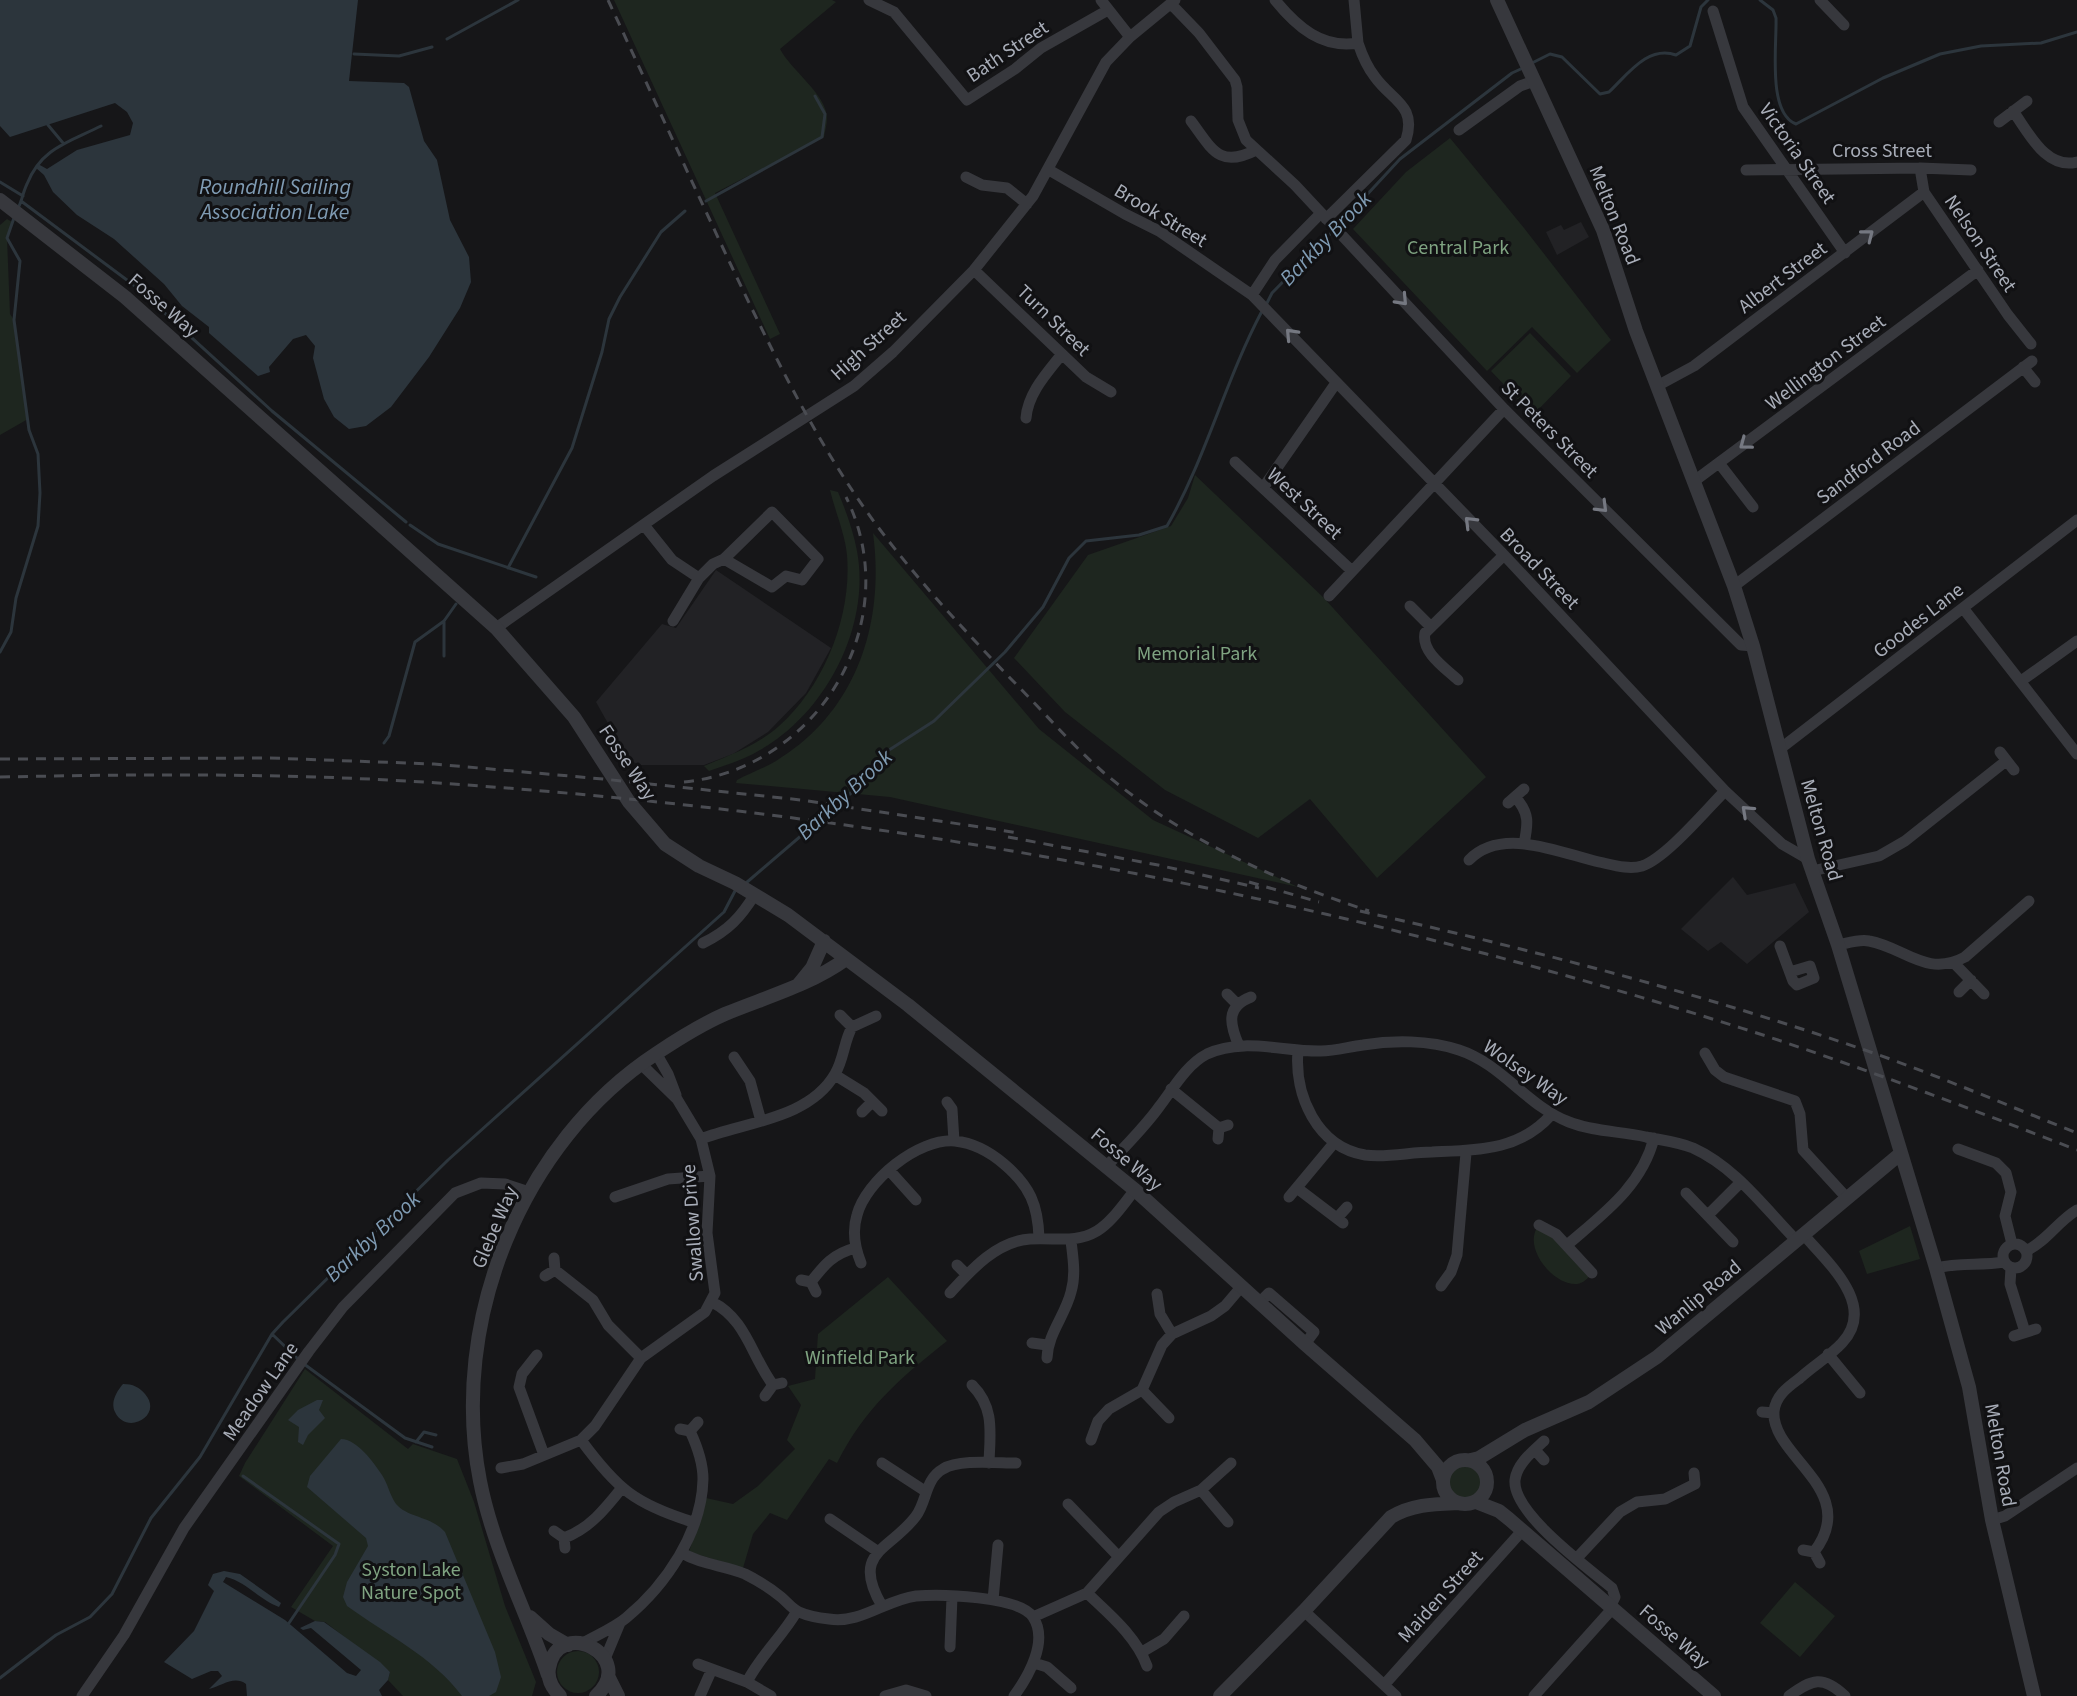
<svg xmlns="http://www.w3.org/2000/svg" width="2077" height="1696" viewBox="0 0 2077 1696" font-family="'Source Sans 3',sans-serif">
<rect width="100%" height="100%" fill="#161618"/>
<path fill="#222225" d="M1581,222L1589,237L1557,255L1546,232L1561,225L1564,230Z
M716,570L831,648L806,693L768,732L733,754L704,765H639L628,759L596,702L662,624L676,628Z
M1733,877L1747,895L1795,883L1809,912L1747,964L1721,942L1708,951L1681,929Z"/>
<path fill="#1e261f" d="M614,0H832L836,2L780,49C790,69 827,95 827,118C827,124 825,131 824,137L715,193L780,334L770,339Z
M1450,138L1524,228L1611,340L1577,373L1532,327L1487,371L1353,229L1406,172Z
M7,219L12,222L7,238L10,314L14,320L28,419L0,435V225Z
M1530,333L1571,376L1533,415L1491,371Z
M1195,475L1324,598L1486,777L1377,878L1310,799L1258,838L1165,790L1065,712L1014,658L1088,555L1171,526L1188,498Z
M830,490L838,492C846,511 853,530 857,551C871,626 826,713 760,750C744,760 726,765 709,771L704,766C730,755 758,745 779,726C825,685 852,615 847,555C845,534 835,511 830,490Z
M873,533L1039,729L1153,820L1298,887L890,797L736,783L737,780C750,773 764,768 776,761C857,712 885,623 873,533Z
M1539,1225L1592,1273C1588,1278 1584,1283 1577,1284C1553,1286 1521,1246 1539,1225Z
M1910,1226L1920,1259L1867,1274L1859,1251Z
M888,1277L947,1341C899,1379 865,1408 837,1463L829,1459L787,1520L770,1513L753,1534L743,1568L689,1552L706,1498L733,1504L758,1486L795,1449L787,1440L801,1405L788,1386L815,1379L818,1334Z
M305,1369L408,1449L413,1444L457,1459L474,1502L505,1606L536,1682L532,1696H403L388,1680L390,1672L325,1622L315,1621L291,1607L333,1546L239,1476L245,1463Z
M1447 1482a18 18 0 1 1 36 0a18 18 0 1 1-36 0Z
M1795,1582L1835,1616L1800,1657L1760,1623Z
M557 1672a21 21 0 1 1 42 0a21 21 0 1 1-42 0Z"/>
<path fill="#2c353c" d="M0,0H358L349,81L404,83L409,87L424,141L437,160L450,220L469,257L471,282L460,308L429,357L391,407L366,426L349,429L334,417L324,399L313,358L315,346L306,335L293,339L269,367L270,372L258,376L209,333V327L182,306L164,284L114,239L77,215L53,192L44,175L36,168L38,164L47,169L77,150L130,135L133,123L127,112L115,103L10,137L0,126Z
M123,1384C133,1384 139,1387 145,1394C164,1416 126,1436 115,1412C110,1402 117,1391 123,1384Z
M317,1400H323L319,1410L325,1418L308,1435L303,1445L298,1442L299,1427L288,1420L298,1410Z
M341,1439C357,1439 374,1463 382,1475C388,1484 390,1496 396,1504C408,1518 431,1516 445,1532L495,1652L501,1677L496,1692L489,1696H462C432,1656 387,1635 347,1606L343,1597L347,1582L368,1546L366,1538L307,1487L310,1476Z
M224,1571L240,1574L281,1603L279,1607C259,1600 247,1582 226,1577L223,1582L285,1620L347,1673L356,1676L361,1670L311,1628L303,1630L300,1628L315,1621L324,1622L380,1662L390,1672L388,1680L379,1690L382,1696H247L246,1684C234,1675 222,1686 209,1689L222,1676L218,1671H211L192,1679L164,1662L194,1631L214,1591L208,1585L213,1574Z"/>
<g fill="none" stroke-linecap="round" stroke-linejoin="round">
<path stroke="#2c353c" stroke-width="3" d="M1760,0L1773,10L1776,18C1777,44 1767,113 1796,124L1883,78L1940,54L1981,46L2041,43L2077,32
M447,39L518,0
M354,54L399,56L432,47
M1530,64L1550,54L1562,57L1600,94L1609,92C1628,74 1648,45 1676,55L1690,46L1701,7L1708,0
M48,125L63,143
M0,182L23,196
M21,201L135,286L272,411L406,522
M706,201L822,137L825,114L815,96
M18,208C22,201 23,192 27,184C41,148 69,142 101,126
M1338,226L1400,159L1512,73L1523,68
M1266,305L1272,293L1333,231
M410,525L438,544L536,577
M508,568L572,448L602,352L609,319L620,297L661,232L685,211
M444,621V656
M0,652L11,632L16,598L38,526L40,493L38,454L29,430L14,320L20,261L7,238L15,215
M384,743L389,736L415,642L444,621L456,604
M746,883L851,793L886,752L934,721L1005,652L1043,607L1069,558L1086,541L1139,535L1167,526C1206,458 1225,381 1262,311
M272,1334L298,1359
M304,1364L405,1438L432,1447
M416,1442L424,1432L436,1435
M243,1476L339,1544L335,1555L289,1623
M0,1678L56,1635L90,1617L112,1594L151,1518L200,1457L272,1334L283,1322L448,1160L724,912L736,889"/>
<path stroke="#37383d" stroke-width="11" d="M869,0L894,12L967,100L1015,69L1041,48L1108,10
M1101,0L1130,37
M1275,0C1297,27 1322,49 1358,43C1362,55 1367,67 1375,77C1392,101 1417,105 1406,140L1326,219
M1354,0L1358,43
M1820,0L1844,25
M1172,5L1199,33L1235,80L1237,87L1238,120L1246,140L1295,185L1504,409L1741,645L1753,646
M1713,11L1743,107L1845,253
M2013,111C2029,133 2046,170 2077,162
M1191,121C1212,149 1219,169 1256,150
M1999,122L2027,101
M1459,130L1520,86L1534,81
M1920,168L1924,192L2008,315L2031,344
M1049,170L1125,214L1159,231L1252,295L1504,555L1725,791L1782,844L1808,859
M1746,170L1920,168L1971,170
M966,177L982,185L1007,188L1027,204
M974,270L1086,377L1111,392
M1252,295L1275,260L1321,213
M2023,367L2035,382
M1657,386L1694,366L1924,192
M1026,418C1028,393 1047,373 1062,354
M1235,462L1351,570
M1719,463L1753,507
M1693,482L1978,270
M1263,488L1336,383
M644,525L672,560L699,578L713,564L724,559L772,587L786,576L802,580L818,559L772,512L724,559
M1734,586L2032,361
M1329,596L1504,409
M1410,606L1430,626
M1963,608L2077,754
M673,621L699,578
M496,628L713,476L854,386L893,352L974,270L1033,196L1106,62L1130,37L1175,0
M1458,680C1445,668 1421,652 1425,633L1504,555
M2021,681L2077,641
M1780,749L2077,520
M2000,752L2014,770
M1515,797C1530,813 1528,824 1524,844
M1508,803L1524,789
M1469,860C1502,826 1560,853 1599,862C1613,865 1629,870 1642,866C1666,858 1706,810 1725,791
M1812,871L1879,856L1905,841L2006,761
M703,943C728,931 741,917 755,894
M1838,945C1848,943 1859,939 1869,941C1904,947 1926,978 1965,957L2029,901
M1780,946L1793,981L1797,985L1814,978L1810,966L1790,972
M1954,963L1984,994
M1959,992L1971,980
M1227,994L1237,1004
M840,1015L852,1027
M1239,1046C1230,1025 1225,1007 1251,997
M1298,1051C1294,1095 1317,1147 1365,1155C1387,1158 1410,1152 1432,1152C1477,1150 1519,1151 1551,1115
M656,1053L668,1074L676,1095
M1705,1053L1715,1070L1724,1077L1795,1101L1800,1114L1803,1150L1846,1197
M734,1057L750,1081L761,1121
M835,1075L864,1093L882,1111
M1171,1089L1219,1128
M947,1102L952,1109L954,1141
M862,1112L872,1102
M701,1139C745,1122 809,1119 835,1074C844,1059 844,1041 852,1027L876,1016
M1218,1139L1219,1128L1228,1125
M1958,1149L1996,1163L2006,1173L2011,1192L2005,1216L2012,1244
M1107,1166C1124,1147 1144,1128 1159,1107C1173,1089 1186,1065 1207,1054C1243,1037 1284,1052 1321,1051C1335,1051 1348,1047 1363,1045C1393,1040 1429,1040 1459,1050C1502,1064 1527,1106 1569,1122C1594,1132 1620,1131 1646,1137C1661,1140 1678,1142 1693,1148C1735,1167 1764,1207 1796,1240
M889,1170L916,1200
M1297,1188L1343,1223
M1686,1193L1733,1242
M615,1197L668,1179L710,1176
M1289,1197L1334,1143
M1708,1215L1741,1182
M1337,1218L1347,1207
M1539,1225L1556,1234L1592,1273
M1803,1234C1826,1261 1878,1305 1842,1343C1830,1356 1813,1366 1800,1378C1788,1387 1776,1395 1774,1411C1770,1456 1862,1490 1814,1552
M2003 1256a12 12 0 1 1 24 0a12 12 0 1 1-24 0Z
M1567,1245C1603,1214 1642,1186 1654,1138
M2026,1251C2047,1241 2058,1221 2077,1210
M861,1263C855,1248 852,1231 857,1215C866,1181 918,1138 955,1141C974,1143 990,1152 1004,1164C1030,1186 1038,1205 1039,1238
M957,1265L967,1275
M1936,1268C1959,1262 1981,1266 2004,1262
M2011,1268L2010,1284L2025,1332
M555,1270L593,1300L608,1325L641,1358
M545,1276L555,1270L554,1258
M801,1280L811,1282L816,1292
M811,1282C824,1265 833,1254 855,1248
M1441,1286L1451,1272L1457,1255L1466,1153
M950,1293C971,1270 997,1241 1030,1239C1055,1237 1075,1244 1097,1231C1112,1222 1124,1203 1135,1190
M1157,1294L1160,1314L1172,1334
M712,1302C746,1319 751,1355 773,1385
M1260,1302L1269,1293L1314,1332L1305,1344
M2014,1336L2036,1329
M1032,1343L1047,1345
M1828,1354L1860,1393
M537,1355L522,1374L519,1387L544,1455
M1047,1358C1048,1333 1065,1316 1071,1292C1076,1275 1073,1258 1071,1241
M972,1385C995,1408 990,1433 989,1463
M1142,1390L1169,1418
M765,1396L773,1385L782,1383
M1762,1412L1774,1413
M680,1429L690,1431L698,1422
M581,1440C617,1489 635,1504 693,1522
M1091,1440L1098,1421L1109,1409L1142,1390L1162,1345L1172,1334L1211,1316L1225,1306L1242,1286
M1544,1441C1532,1452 1517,1464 1515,1480C1512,1513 1587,1567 1612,1588L1615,1597L1610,1607
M1535,1450L1544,1460
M882,1463L925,1491
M501,1468L523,1464L581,1440L595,1426L641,1358L705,1312L715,1293L707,1233L710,1176L701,1139L677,1099L641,1064
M1201,1490L1228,1522
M830,1519L877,1551
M1992,1520L2005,1516L2077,1468
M554,1531L564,1538L565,1548
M564,1538C589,1529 605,1509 621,1489
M1803,1550L1814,1552L1820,1563
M682,1553C702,1565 724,1565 745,1574C757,1580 770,1588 781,1597C787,1602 792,1609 799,1612C808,1616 819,1618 829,1619C861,1624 885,1600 916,1596C940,1594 1019,1596 1033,1617C1049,1641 1028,1677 1014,1696
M1119,1557L1159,1512L1174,1502L1201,1490L1231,1463
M1577,1558L1620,1512L1637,1502L1665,1499L1695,1484L1694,1473
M1087,1593C1109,1614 1136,1636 1147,1666
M993,1600L998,1545
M882,1606C850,1551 890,1551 916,1516C927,1501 925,1479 943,1469C959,1459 996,1463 1016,1463
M1304,1611L1396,1696
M1033,1617L1087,1593L1119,1557L1068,1504
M583,1643C597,1635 614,1628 626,1618C666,1585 702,1532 703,1479C703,1462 697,1446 690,1431
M950,1647L952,1597
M1142,1652L1164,1639L1184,1616
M605,1659L620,1623
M1034,1663L1047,1667L1071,1688
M698,1664L747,1682L771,1696
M747,1682C760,1656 782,1637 797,1611
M1384,1685L1522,1531
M82,1696L124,1635L184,1528L309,1351L343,1307L455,1193L481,1183L505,1184L529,1192
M700,1696L712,1669
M885,1696L906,1690L926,1696
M1534,1696L1612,1609
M1789,1696C1812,1679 1823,1675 1845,1696"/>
<path stroke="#37383d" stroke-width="14" d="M1497,0L1603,230L1636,331L1734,586L1753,646L1808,859L1838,945L1936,1268L1969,1387L1992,1520L2034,1696
M0,200L125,297L496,628L574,717L629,802L665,844L699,866L735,883L788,915L908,1005L1135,1190L1305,1344L1415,1440L1438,1467L1443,1480
M799,984L812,968L824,941
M1443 1482a22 22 0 1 1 44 0a22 22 0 1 1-44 0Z
M1471,1460L1479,1458L1525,1430L1589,1402L1657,1357L1900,1154
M1476,1502L1499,1511L1509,1519L1714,1696
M530,1617L549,1634L568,1645
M548,1675C526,1610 493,1548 480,1481C449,1322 521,1142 657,1053C678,1039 702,1024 725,1014C766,997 810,985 846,959
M608,1676L618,1696
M560,1696C552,1688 547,1679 549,1668C558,1615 639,1657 596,1696
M1220,1696L1304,1611L1391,1517C1413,1504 1435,1504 1459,1503"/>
<path stroke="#4a4c52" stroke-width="3" stroke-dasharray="10 8" stroke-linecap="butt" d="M608,0C649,88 689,176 730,263C771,349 812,434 867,512C910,572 961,627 1012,680C1042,710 1071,744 1103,772C1184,840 1270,878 1369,911
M0,759L270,758L434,764L603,779L801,800L1019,833
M0,777C146,774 292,773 438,783C888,813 1336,897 1766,1036C1871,1071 1974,1110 2077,1150
M684,782C820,768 907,620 846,497
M1008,837L1158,865L1259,888
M1249,882L1319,902
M1360,911C1534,950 1711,996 1879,1055C1946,1079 2011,1107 2077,1133"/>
</g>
<defs><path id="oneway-chevron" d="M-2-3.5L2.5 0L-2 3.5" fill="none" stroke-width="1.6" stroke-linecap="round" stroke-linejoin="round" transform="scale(2)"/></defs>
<g stroke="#757881">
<use href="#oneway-chevron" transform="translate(1868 235) rotate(-38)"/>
<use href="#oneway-chevron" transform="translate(1402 300) rotate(47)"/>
<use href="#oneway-chevron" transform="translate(1291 334) rotate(-133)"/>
<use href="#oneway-chevron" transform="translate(1745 444) rotate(143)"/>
<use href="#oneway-chevron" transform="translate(1602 507) rotate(45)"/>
<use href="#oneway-chevron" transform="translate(1470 522) rotate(-135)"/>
<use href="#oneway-chevron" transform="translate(1747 811) rotate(-137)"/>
</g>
<g text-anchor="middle" stroke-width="6" stroke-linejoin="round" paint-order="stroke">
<g font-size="20" fill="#a8adb8" stroke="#111113">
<text transform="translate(1007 51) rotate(-34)" y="7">Bath Street</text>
<text x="1882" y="157">Cross Street</text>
<text transform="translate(1798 153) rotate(55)" y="7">Victoria Street</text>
<text transform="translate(1161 215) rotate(31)" y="7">Brook Street</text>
<text transform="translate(1615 215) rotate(68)" y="7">Melton Road</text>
<text transform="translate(1981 243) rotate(56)" y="7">Nelson Street</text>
<text transform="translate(1782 277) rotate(-37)" y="7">Albert Street</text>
<text transform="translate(164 305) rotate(41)" y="7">Fosse Way</text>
<text transform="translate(1054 320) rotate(44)" y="7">Turn Street</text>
<text transform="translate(868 345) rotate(-42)" y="7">High Street</text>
<text transform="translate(1825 362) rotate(-37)" y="7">Wellington Street</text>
<text transform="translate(1550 429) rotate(45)" y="7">St Peters Street</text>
<text transform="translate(1868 462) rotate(-37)" y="7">Sandford Road</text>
<text transform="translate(1305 503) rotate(43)" y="7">West Street</text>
<text transform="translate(1540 568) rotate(46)" y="7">Broad Street</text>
<text transform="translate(1918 620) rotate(-38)" y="7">Goodes Lane</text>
<text transform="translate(628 762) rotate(56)" y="7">Fosse Way</text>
<text transform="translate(1822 830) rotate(74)" y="7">Melton Road</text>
<text transform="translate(1526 1072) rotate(35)" y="7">Wolsey Way</text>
<text transform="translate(1127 1159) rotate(40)" y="7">Fosse Way</text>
<text transform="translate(692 1223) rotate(-94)" y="7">Swallow Drive</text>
<text transform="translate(494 1227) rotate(-67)" y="7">Glebe Way</text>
<text transform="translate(1698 1297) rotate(-40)" y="7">Wanlip Road</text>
<text transform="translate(260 1391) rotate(-55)" y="7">Meadow Lane</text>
<text transform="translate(2001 1455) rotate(80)" y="7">Melton Road</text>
<text transform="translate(1440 1596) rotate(-48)" y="7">Maiden Street</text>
<text transform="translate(1675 1636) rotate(41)" y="7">Fosse Way</text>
</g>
<g font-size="20" fill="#7fa381" stroke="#111113">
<text x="1458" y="254">Central Park</text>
<text x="1197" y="660">Memorial Park</text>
<text x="860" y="1364">Winfield Park</text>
<text x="411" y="1576">Syston Lake<tspan x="411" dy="23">Nature Spot</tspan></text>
</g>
<g font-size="22" font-style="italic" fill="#7f9bb3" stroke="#111113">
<text x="275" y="194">Roundhill Sailing<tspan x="275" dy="25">Association Lake</tspan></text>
<text transform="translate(1325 238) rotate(-46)" y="8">Barkby Brook</text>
<text transform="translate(844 794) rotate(-43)" y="8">Barkby Brook</text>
<text transform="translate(372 1236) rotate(-43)" y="8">Barkby Brook</text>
</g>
</g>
</svg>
